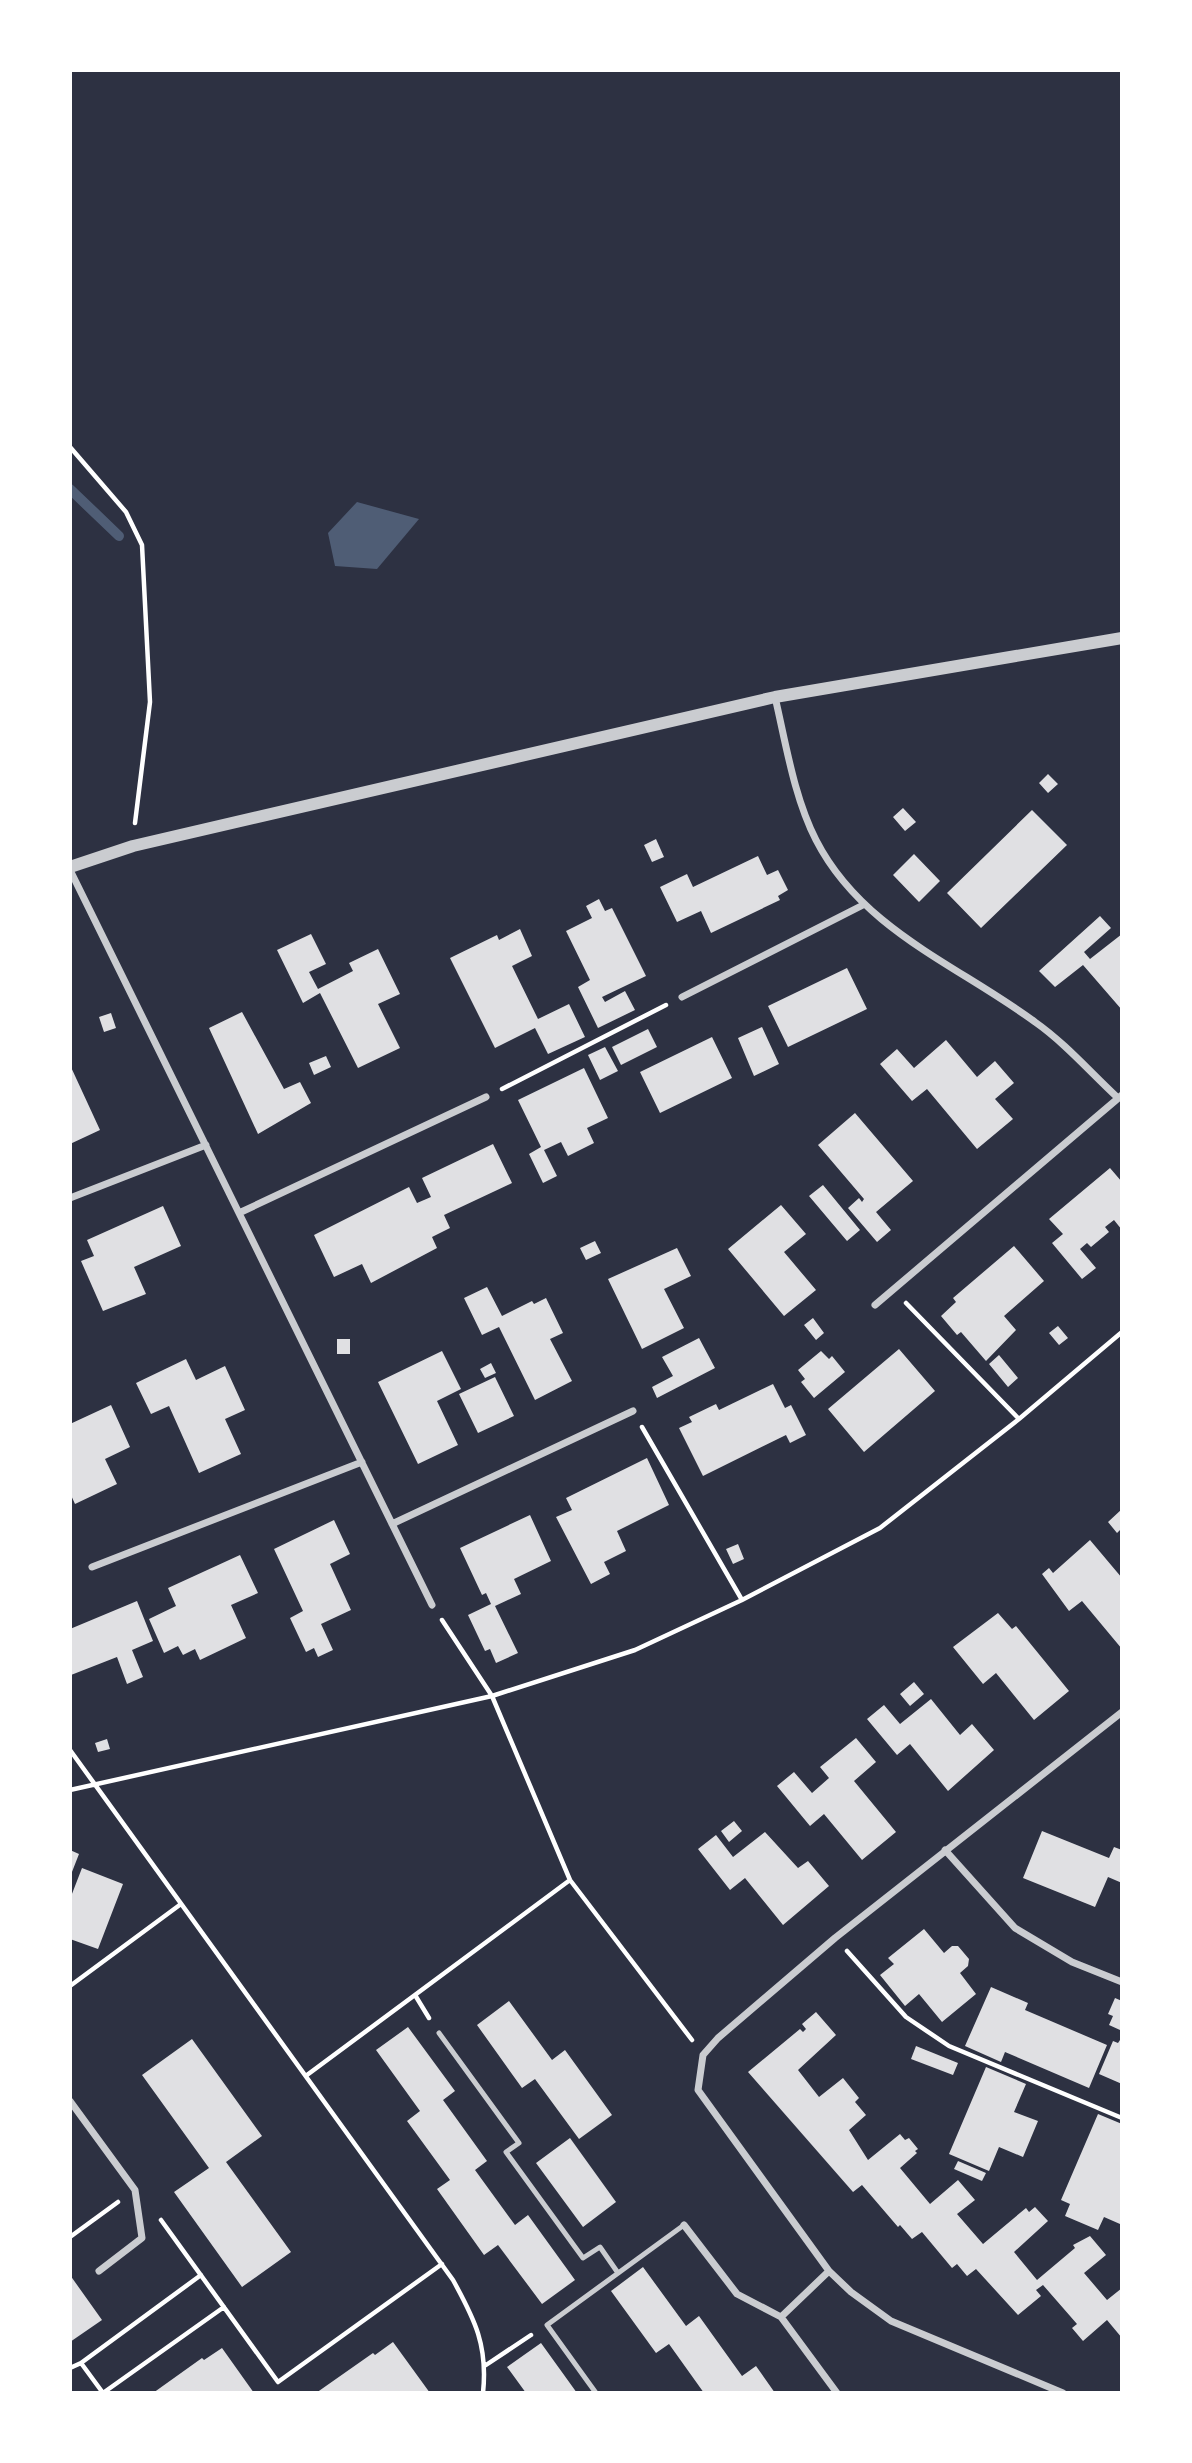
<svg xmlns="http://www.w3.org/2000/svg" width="1192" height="2463" viewBox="0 0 1192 2463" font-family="Cabin,sans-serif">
<rect width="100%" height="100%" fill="#2d3142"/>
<path fill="#4f5d75" d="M357,502L419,519L377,569L335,566L328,533Z"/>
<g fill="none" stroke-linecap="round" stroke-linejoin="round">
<path stroke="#4f5d75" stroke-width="10" d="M70,489L119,536"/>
</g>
<path fill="#e0e0e3" d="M1048,774L1058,784L1048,793L1039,783Z
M903,808L916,822L905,831L893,817Z
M1032,810L1067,845L981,928L947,893Z
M656,839L664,857L652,862L644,845Z
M914,854L940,881L919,902L893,875Z
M758,856L767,875L778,870L788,890L778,896L780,900L711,933L701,911L677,922L660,887L687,874L693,887Z
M599,899L605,911L612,908L646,976L602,997L605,1002L625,991L635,1010L598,1028L578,987L590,980L566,931L592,918L586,906Z
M1100,916L1111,928L1084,952L1090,959L1122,934V1010L1083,965L1055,987L1039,971Z
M520,929L532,956L512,966L538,1019L569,1004L585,1037L548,1054L535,1028L495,1048L450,958L497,935L499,940Z
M311,934L326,964L309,972L318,989L353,971L349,963L378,949L400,994L378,1004L400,1048L358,1068L320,993L303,1003L277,950Z
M847,968L867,1009L788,1047L768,1006Z
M242,1012L284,1089L300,1082L311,1103L258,1134L209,1028Z
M111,1013L116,1028L104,1032L99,1017Z
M762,1027L779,1064L754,1076L738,1038Z
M648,1029L657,1047L621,1065L612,1047Z
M712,1037L732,1078L660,1113L640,1072Z
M946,1040L977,1077L995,1061L1014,1083L995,1099L1013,1119L977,1149L927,1089L912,1101L880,1064L897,1049L914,1068Z
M605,1047L618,1071L600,1080L588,1055Z
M326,1056L331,1067L314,1075L309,1063Z
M70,1065L100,1130L70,1144Z
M584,1068L608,1118L587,1128L594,1143L568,1156L561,1142L544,1150L557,1176L543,1183L529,1154L541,1147L518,1100Z
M855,1113L913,1181L876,1212L891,1230L877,1242L848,1208L859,1198L862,1202L864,1199L818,1145Z
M493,1144L512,1183L444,1215L450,1228L432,1237L437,1248L371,1283L362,1264L334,1277L314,1235L409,1187L417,1203L431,1197L422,1178Z
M1110,1168L1122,1182V1230L1114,1220L1105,1227L1109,1232L1091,1247L1087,1243L1080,1249L1096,1268L1082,1279L1052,1243L1063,1234L1049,1219Z
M823,1185L860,1230L847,1241L809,1196Z
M781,1205L806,1234L784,1252L816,1290L784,1316L728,1249Z
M163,1206L181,1246L134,1267L146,1294L103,1311L81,1261L94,1256L87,1240Z
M595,1241L601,1253L586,1260L580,1248Z
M1014,1246L1044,1281L1004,1316L1016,1330L986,1361L961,1332L957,1335L941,1316L956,1302L953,1298Z
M677,1248L691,1276L664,1289L684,1328L642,1349L608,1279Z
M487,1287L502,1316L532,1301L534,1304L546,1298L563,1333L550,1339L572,1381L535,1400L499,1327L482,1335L464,1298Z
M813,1318L824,1333L816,1340L804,1325Z
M1058,1326L1068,1338L1059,1345L1049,1333Z
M699,1338L715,1368L657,1398L652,1387L673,1376L662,1357Z
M337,1339H350V1354H337Z
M899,1349L935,1391L864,1452L828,1409Z
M442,1351L461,1389L437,1401L458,1445L418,1464L378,1382Z
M821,1351L829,1359L832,1356L845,1372L814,1398L801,1382L805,1379L798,1370Z
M999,1355L1018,1378L1008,1387L989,1364Z
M186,1359L196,1380L225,1366L245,1410L225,1419L241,1454L199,1473L169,1406L151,1414L136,1383Z
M491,1363L496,1373L485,1378L480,1369Z
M495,1377L514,1416L478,1433L459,1394Z
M773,1384L785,1408L791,1405L806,1435L790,1443L786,1435L703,1476L679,1428L692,1422L689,1417L716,1404L719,1410Z
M111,1405L130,1447L105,1459L117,1484L75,1504L70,1493V1424Z
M647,1458L669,1505L617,1531L626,1551L604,1562L610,1574L591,1584L556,1517L572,1510L566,1498Z
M1122,1509V1528L1117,1533L1108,1522Z
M530,1515L551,1561L514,1579L521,1594L495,1606L518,1653L496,1663L490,1649L485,1651L468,1615L491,1604L486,1593L482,1595L460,1548Z
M334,1520L350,1554L330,1564L351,1610L321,1624L333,1650L318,1657L314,1648L306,1652L290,1618L303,1611L274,1549Z
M1090,1540L1122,1578V1649L1082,1601L1069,1611L1042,1574L1049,1568L1053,1573Z
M738,1544L744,1559L733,1564L726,1549Z
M240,1555L258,1593L231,1605L246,1638L200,1660L195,1649L183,1655L178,1646L164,1653L149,1619L176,1606L168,1588Z
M137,1601L153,1641L132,1650L143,1677L127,1684L117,1657L71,1675L70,1629Z
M998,1613L1012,1629L1016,1626L1069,1691L1034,1720L996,1673L983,1684L953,1647Z
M914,1682L924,1694L910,1706L900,1694Z
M931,1699L960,1735L972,1724L994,1750L948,1791L910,1744L897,1755L867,1719L884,1705L900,1724Z
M856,1738L876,1762L854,1781L896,1832L862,1860L824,1814L810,1826L777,1786L794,1772L812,1793L829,1778L820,1767Z
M107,1739L110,1749L98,1752L95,1743Z
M734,1821L742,1831L729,1842L721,1831Z
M1042,1831L1109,1858L1114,1847L1122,1850V1883L1108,1877L1095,1907L1023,1878Z
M765,1832L798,1868L808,1861L829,1886L783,1925L745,1878L730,1890L698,1849L716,1835L733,1857Z
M70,1850L79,1854L70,1877Z
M82,1868L123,1884L98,1949L70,1939V1899Z
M924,1929L944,1953L952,1946H958L969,1959L968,1966L960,1973L976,1994L942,2022L919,1994L905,2006L880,1975L894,1964L888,1958Z
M991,1987L1028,2003L1025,2010L1107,2045L1089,2088L1005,2052L1001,2062L965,2046Z
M1115,1998L1122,2001L1120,2030L1109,2025L1113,2016L1108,2014Z
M509,2001L552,2060L565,2050L612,2115L579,2139L535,2079L522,2088L477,2025Z
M816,2012L836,2035L798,2070L819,2097L843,2078L859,2098L855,2102L866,2115L849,2130L868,2160L900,2134L905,2140L909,2138L918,2149L915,2151L917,2153L900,2168L930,2204L958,2180L975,2200L957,2214L983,2244L1026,2208L1029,2212L1035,2207L1048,2221L1014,2252L1037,2280L1075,2248L1073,2245L1090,2236L1106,2255L1084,2273L1107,2300L1122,2288V2338L1107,2320L1083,2341L1072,2328L1077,2324L1043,2285L1036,2290L1041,2296L1018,2315L976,2269L967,2276L957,2264L952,2268L922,2232L912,2239L900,2225L898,2227L862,2185L853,2192L748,2072L800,2029L803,2032L806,2029L802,2024Z
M408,2027L455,2091L443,2100L487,2161L475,2170L515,2225L528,2215L575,2280L542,2304L498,2245L484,2255L437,2189L450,2180L407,2121L420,2111L376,2050Z
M192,2039L262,2136L226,2162L291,2252L242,2287L174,2192L209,2168L142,2075Z
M1120,2040L1122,2041V2084L1099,2074L1113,2041L1118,2043Z
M916,2046L958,2063L953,2075L911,2059Z
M986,2067L1026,2084L1014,2112L1038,2121L1023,2157L999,2147L989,2171L949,2154Z
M1098,2114L1122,2124V2218L1120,2224L1104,2217L1098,2230L1065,2216L1070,2204L1061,2200Z
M570,2138L616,2202L583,2227L536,2163Z
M958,2161L986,2173L982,2181L954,2169Z
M643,2267L686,2326L699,2316L742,2376L756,2366L775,2393H704L669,2344L656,2353L611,2291Z
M70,2275L102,2320L70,2342Z
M393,2342L430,2393H316L373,2353L375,2355Z
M541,2343L577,2393H526L507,2367Z
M222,2348L254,2393H153L202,2358L204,2360Z"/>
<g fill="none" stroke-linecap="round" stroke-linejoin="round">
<path stroke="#fff" stroke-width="4.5" d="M70,447L126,512L142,545L150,702L135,823
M502,1089L666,1005
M906,1303L1019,1419
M642,1427L742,1600
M442,1620L492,1696L570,1880L692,2040
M70,1750L453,2280C475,2320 488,2346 483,2393
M70,1790L492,1696L635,1650L742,1600L880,1528L1019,1419L1122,1332
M847,1951L906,2017L949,2046L1122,2118
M70,1986L181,1904
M415,1995L429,2018
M307,2075L570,1880
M161,2220L278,2382L442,2264
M70,2237L118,2202
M81,2363L201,2275
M486,2365L531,2335
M70,2368L81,2363L103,2393L224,2307"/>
<path stroke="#caccd0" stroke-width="5" d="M439,2033L519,2143L506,2152L583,2258L600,2247L618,2273
M596,2393L547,2325L684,2225"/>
<path stroke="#caccd0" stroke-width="7" d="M775,697C786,744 794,797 816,840C862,930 958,965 1035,1022C1065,1043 1091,1073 1118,1098
M70,870L432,1605
M682,997L863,905
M70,1198L206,1145
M239,1213L486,1097
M875,1305L1122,1095
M392,1524L633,1411
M92,1567L362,1462
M945,1850L1015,1928L1072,1962L1122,1982
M70,2101L135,2190L142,2238L99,2271
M684,2225L737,2294L781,2317L837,2393
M781,2317L829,2271
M1063,2393L891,2321L851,2292L829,2271L698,2090L703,2055L718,2038L835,1938L1122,1712"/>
<path stroke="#caccd0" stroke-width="12" d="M70,867L133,846L775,697L1122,638"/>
</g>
<rect width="1192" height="2463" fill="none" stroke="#ffffff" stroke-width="144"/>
</svg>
